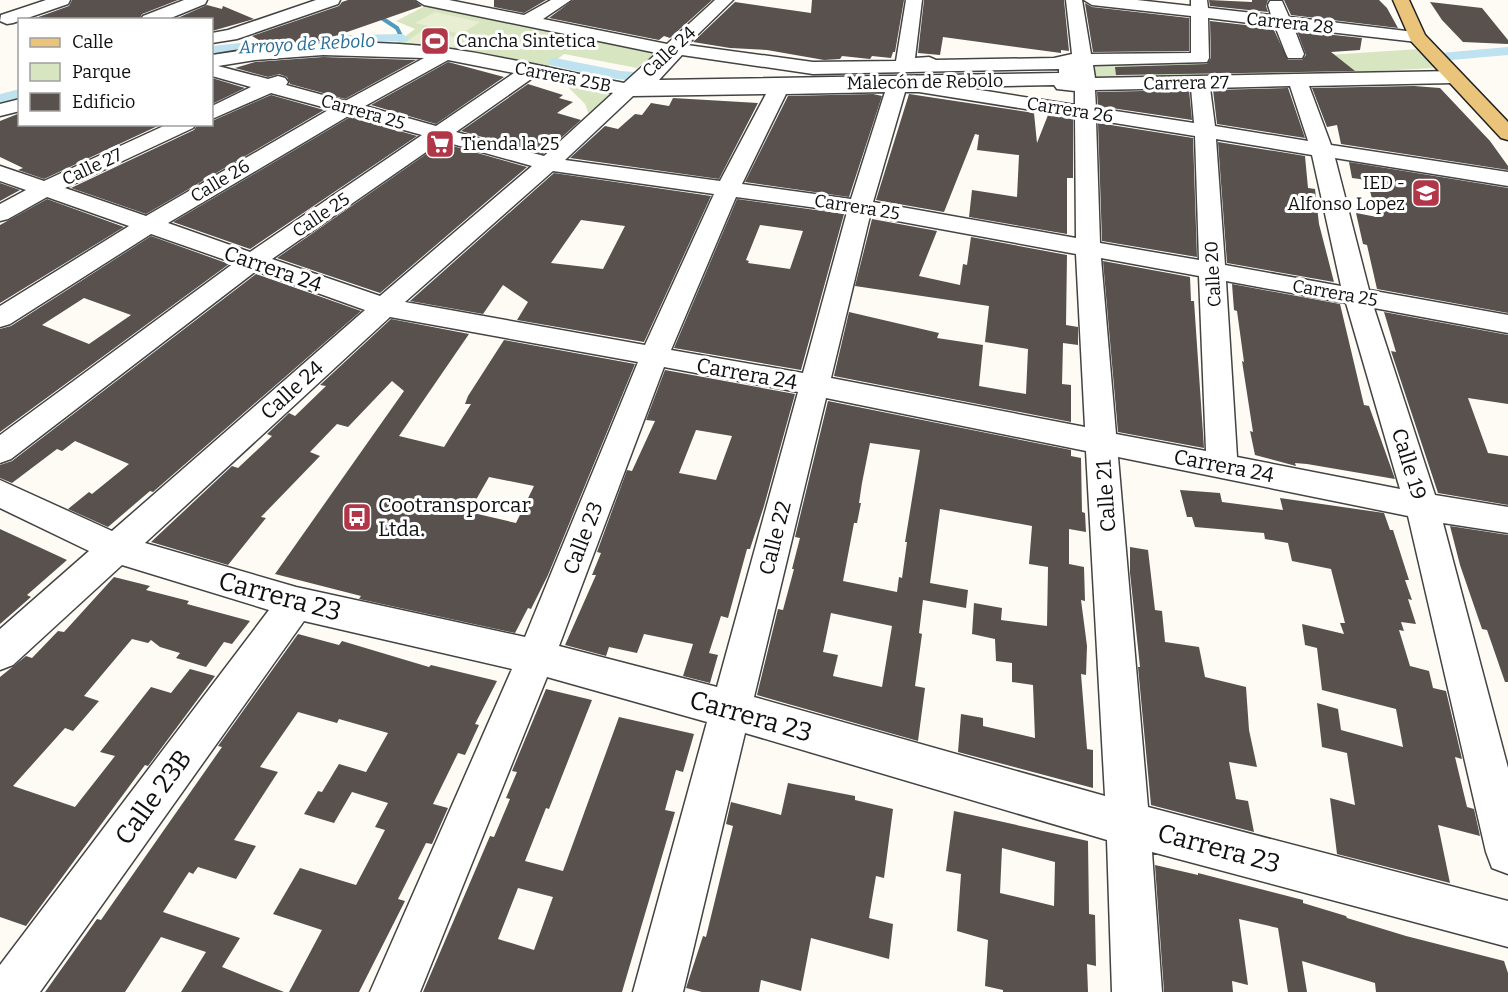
<svg xmlns="http://www.w3.org/2000/svg" width="1508" height="992" viewBox="0 0 1508 992" font-family="Bitter,serif">
<rect width="100%" height="100%" fill="#fefbf5"/>
<path fill="#d7e5c1" d="M429,4L657,52L637,68L564,54L545,69L392,46L415,29L396,21Z
M1419,49L1435,68L1339,73L1097,80L1094,77L1093,63L1253,60Z
M565,84L618,93L590,117L585,104Z"/>
<path fill="#e7eed2" d="M435,12L480,22L461,34L415,23Z
M420,32L464,38L450,49L405,43Z"/>
<g fill="none" stroke-linecap="round" stroke-linejoin="round">
<path stroke="#4e9bbe" stroke-width="4" d="M377,15L397,28L402,38"/>
<path fill="#bfe2f0" fill-rule="evenodd" d="M402,34L409,38L407,41L303,44L212,54V46L303,36Z
M1508,47V55L1429,62L1422,58L1429,54Z
M555,58L621,71L648,73L655,77C644,89 568,69 550,65L548,62L550,59Z
M20,89V98L0,103V94Z"/>
</g>
<path fill="#58514e" fill-rule="evenodd" d="M72,0H178L142,14L139,20H30L69,6Z
M348,0H414L422,6L327,39L333,41L268,45L252,36L339,6L342,2Z
M494,0H546L524,13L494,7Z
M573,0H712L670,38L664,36L659,40L549,18Z
M812,0H904L895,52H893L891,58L872,56L870,59L842,56L840,59L824,60L767,50L730,48L693,42L735,2L811,13Z
M924,0H1064L1069,51L1061,50V53L943,37L940,55L918,53Z
M1209,0L1252,2V0H1268L1266,6L1268,12L1210,6Z
M1284,0H1379L1387,8L1398,28L1291,15Z
M1430,2L1482,8L1508,40V44L1463,42L1442,20Z
M1085,3L1092,7L1189,18V51L1093,52Z
M207,5L222,9L223,6L254,19L212,31V20H173Z
M1210,21L1273,28L1288,60H1302L1306,55L1297,31L1362,38L1360,50L1331,52L1355,71L1116,75L1115,67L1207,64L1211,58Z
M323,57L416,60L345,99L290,84L287,77L279,74L268,77L235,68L255,62Z
M448,62L504,77L436,124L371,105Z
M212,78L245,88L212,104Z
M528,84L563,95L559,98L573,102L557,113L581,120L543,154L461,131Z
M1414,86L1440,88L1490,141L1508,166V170L1341,144L1337,125L1327,127L1312,88Z
M1288,88L1305,138L1217,124L1213,90Z
M1189,90L1192,120L1098,106L1097,92Z
M873,94L882,96L849,197L745,182L788,96Z
M909,94L1034,113L1037,143L1048,115L1073,119V178H1067V234L969,217L972,190L1017,197L1019,155L977,150L979,135L975,134L944,212L876,200Z
M271,95L324,110L146,214L71,188L194,130L198,124H212V121Z
M673,98L758,103L719,179L570,158L605,126L618,129L635,114L642,115L651,103L669,106Z
M20,113V124H162L44,179L18,170L23,168L0,157V121Z
M350,117L417,136L250,249L173,222Z
M1098,123L1193,138L1197,257L1102,241Z
M1218,142L1305,156L1308,188L1315,189L1319,224L1334,282L1227,263Z
M442,143L527,167L380,293L277,258Z
M1349,162L1508,188V313L1377,289L1367,245L1363,244L1356,213L1377,217L1367,180L1352,178Z
M554,173L711,196L644,342L517,320L528,302L503,285L483,314L410,301ZM581,220L625,226L603,269L551,263Z
M0,183L20,190L0,201Z
M47,199L124,227L0,303V225Z
M737,199L844,214L801,370L674,348ZM760,225L803,231L790,269L748,263L749,261L746,260Z
M872,219L937,231L919,276L960,285L963,264L967,265L971,237L1067,255L1066,325L1078,327V345L1063,343L1062,384L1071,385V422L834,376L849,312L939,333L937,338L983,345L979,386L1026,394L1028,349L985,342L989,306L855,286Z
M151,236L229,264L0,432V329L11,326ZM84,298L131,315L89,344L42,325Z
M1103,261L1190,277L1191,301H1194L1204,448L1118,432Z
M256,274L361,311L153,492L150,491L108,527L68,509L89,492L92,494L129,464L75,441L62,451L57,449L12,483L0,478V465L12,461Z
M1232,284L1340,304L1364,405L1369,406L1395,479L1307,464L1295,463L1296,466L1255,455L1250,431L1253,432L1242,361L1244,362L1237,311L1234,310Z
M1384,312L1508,335V404L1468,398L1488,453L1508,456V505L1438,493L1391,351L1396,352Z
M391,319L469,334L399,436L444,447L471,404H465L468,396L504,340L635,364L548,575L531,609L528,608L515,633L359,599L361,596L275,574L404,391L392,381L348,427L337,424L310,452L320,456L261,517L266,518L228,565L151,542L232,466L238,468L272,436L267,434L289,413L295,416L326,386L320,385ZM489,477L534,486L516,523L469,512Z
M665,370L795,394L764,506L750,549H747L728,618L721,616L709,653L718,655L710,683L683,676L693,644L644,634L637,653L609,647L606,656L565,645L596,575H592L601,553L597,552L627,470L632,471L655,421L646,420ZM696,430L732,436L716,480L679,473Z
M828,401L1071,450V456L1081,458L1082,512L1085,513L1086,532L1069,529V564L1084,567L1085,601L1081,600L1087,646L1086,675L1081,674L1087,749L1093,750V788L958,752L961,714L983,718V726L1035,738L1033,685L1012,682V663L996,661L995,639L972,634L974,603L1002,608L1001,620L1047,626L1048,567L1029,564L1032,526L940,509L930,583L968,590L966,608L923,600L919,633L922,634L915,686L925,688L918,741L757,695L778,609L783,610L794,569H792L800,538L795,537ZM870,443L920,450L905,542H907L902,578L899,577L897,592L843,581L854,523H857L861,503H859L862,483ZM831,613L892,626L882,687L833,676L838,655L823,652Z
M1180,490L1220,493L1222,502L1283,510L1280,498L1384,513L1390,530H1393L1409,580H1405L1412,600L1408,599L1416,624L1401,622L1404,631L1399,630L1410,666L1429,671L1433,688L1446,691L1462,759L1455,757L1467,807L1474,809L1480,836L1438,825L1450,883L1337,854L1330,798L1355,805L1347,753L1322,747L1317,703L1338,709L1341,730L1403,747L1396,709L1322,690L1317,648L1305,645L1302,624L1344,634L1340,623H1345L1331,569L1292,561L1288,543L1265,539L1264,533L1195,527L1192,517H1187Z
M1450,526L1508,535V682H1505L1487,630L1482,629L1460,565Z
M0,529L67,560L27,595L31,597L0,624Z
M1130,547L1148,550L1155,610L1162,611L1165,642L1199,647L1205,677L1246,687L1249,730L1257,767L1229,762L1236,799L1248,801L1254,832L1151,805L1138,667H1140L1130,573Z
M114,577L150,586L146,590L189,601L187,604L250,621L232,644L224,642L206,667L176,658L180,653L160,647L151,640L148,643L132,639L84,696L99,701L73,731L65,728L13,786L75,807L115,756L100,752L151,687L171,693L190,669L215,676L148,766L145,765L26,926L0,917V677L26,656L32,658L58,631L64,632Z
M298,634L339,645L342,641L429,667L431,665L497,681L475,724L479,725L465,755L458,753L433,804L448,808L432,844L426,843L398,899L405,901L359,992H289L322,930L273,914L300,868L356,885L385,830L375,827L388,803L352,792L334,823L304,814L318,791L322,792L339,764L366,772L388,733L339,719L337,723L298,712L260,767L278,772L234,840L256,846L236,879L198,867L193,874L189,872L163,912L240,938L222,967L284,992H181L206,952L161,937L125,992H45L97,919L101,920L222,747L218,746Z
M546,689L592,700L549,809L546,808L525,861L563,871L619,717L694,734L683,772L676,770L665,810L675,812L622,992H423L490,836L494,837L510,799L506,798L517,772L512,771ZM518,888L553,897L534,950L498,939Z
M788,783L855,796V800L893,809L884,878L876,876L869,918L893,924L889,959L811,938L801,991L761,980L759,992H702L686,988L703,936L706,937L733,826L726,824L731,802L781,815Z
M954,811L1088,841L1089,914L1095,915L1096,966L1087,964L1088,992H1003V990L985,986L988,940L957,931L961,874L946,871ZM1002,848L1055,862L1054,906L1000,893Z
M1155,865L1198,875V873L1303,900V903L1346,916L1347,918L1406,936L1504,961L1508,973V992H1376L1375,983L1302,961L1307,992H1288L1278,928L1239,919L1248,985L1232,981L1233,992H1164Z"/>
<g fill="none" stroke-linecap="round" stroke-linejoin="round">
<g stroke="#434343" stroke-width="3">
<path id="minor" d="M46,0H70L68,4L13,23L7,24L0,21L1,15Z
M184,0H207L205,4L166,20H141L143,16Z
M316,0H340L338,4L237,39L212,43V33L228,30Z
M416,0H449L524,15L551,0H571L543,19L667,44L715,0H733L687,45L813,62L896,61L906,0H922L915,58L929,57L936,60L1054,58L1072,54L1066,0H1082L1091,54L1191,53V16L1092,5L1084,0H1137L1191,6V0H1207L1208,8L1271,15L1268,5L1270,1H1282L1289,17L1423,33L1426,37L1423,41L1417,42L1294,28L1304,54L1302,58H1288L1286,54L1275,26L1208,18L1209,58L1207,62L1093,65L1095,78L1453,71L1460,73L1463,77L1460,81L1453,83L1309,86L1331,145L1508,172V186L1335,158L1369,290L1508,315V333L1374,308L1435,495L1508,507V533L1443,523L1508,768V874L1492,868L1486,852L1408,516L1118,457L1148,807L1508,901V947L1152,852L1162,992H1112L1107,840L745,733L683,992H633L707,722L547,677L420,992H370L512,669L304,621L40,992H0V965L269,610L122,565L13,665L0,670V629L89,551L0,508V480L112,531L365,310L256,271L11,459L0,463V435L234,263L151,234L10,324L0,327V306L129,226L47,197L8,219L0,221V204L26,190L0,181V166L44,181L168,124H196L193,128L65,188L146,216L330,109L271,93L212,119V106L251,87L212,76V55C288,42 367,39 444,48C504,56 564,72 624,83L657,53L424,5ZM323,55L424,58L345,101L286,85L288,82L285,78L278,76L268,79L218,66L255,60ZM682,55L813,74L1059,69V73L659,80ZM448,60L514,73L436,126L365,106ZM534,77L613,93L544,156L456,132ZM1054,85L1057,89L1075,91V105L961,87ZM1290,86L1308,141L1215,126L1210,88ZM1191,88L1194,123L1096,108L1095,90ZM885,92L851,199L742,184L786,94ZM905,92H919L1075,117L1076,238L873,202ZM766,94L720,181L565,160L633,96ZM350,115L422,135L250,252L168,223ZM1096,120L1195,136L1199,260L1100,243ZM1216,139L1312,155L1341,286L1225,265ZM442,141L532,166L380,296L272,259ZM553,171L714,194L645,345L405,302ZM736,197L847,212L803,373L671,350ZM870,216L1076,254L1085,427L831,378ZM1101,258L1199,276L1206,451L1116,434ZM1226,281L1346,303L1400,489L1237,457ZM390,317L638,362L525,637L296,587L145,543ZM664,367L798,392L717,687L559,646ZM826,398L1086,451L1105,796L754,697Z
M20,99V111L0,116V104Z"/>
</g>
<g stroke="#212121" stroke-width="3">
<path id="major" d="M1393,0H1409L1425,35L1508,122V140L1501,138L1411,41Z"/>
</g>
<use href="#minor" fill="#fff" fill-rule="evenodd"/>
<use href="#major" fill="#e9c47a" fill-rule="evenodd"/>
</g>
<defs>
<g id="stadium-square" transform="scale(1.5)"><rect x="-9" y="-9" width="18" height="18" rx="4" fill="#b13748" stroke="#fff"/><path d="M0-5a6.5 5 0 1 0 0 10a6.5 5 0 1 0 0-10ZM-3.5-1.8h7v3.6h-7Z" fill="#fff"/></g>
<g id="supermarket-square" transform="scale(1.5)"><rect x="-9" y="-9" width="18" height="18" rx="4" fill="#b13748" stroke="#fff"/><path d="M-6-5.5h2.5l.6 2H6L4.5 2H-2.5L-4.4-4H-6ZM-1.5 3.2a1.3 1.3 0 1 0 .1 0ZM3 3.2a1.3 1.3 0 1 0 .1 0Z" fill="#fff"/></g>
<g id="school-square" transform="scale(1.5)"><rect x="-9" y="-9" width="18" height="18" rx="4" fill="#b13748" stroke="#fff"/><path d="M0-5L7-2L0 1L-7-2ZM-4 1L0 2.5L4 1V4Q0 6-4 4Z" fill="#fff"/></g>
<g id="bus-square" transform="scale(1.5)"><rect x="-9" y="-9" width="18" height="18" rx="4" fill="#b13748" stroke="#fff"/><path d="M-5-6H5V4H4V6H2V4H-2V6H-4V4H-5ZM-3.5-4V0h7V-4ZM-3.5 1.2v1.5H-2V1.2ZM2 1.2v1.5H3.5V1.2Z" fill="#fff"/></g>
</defs>
<g fill-rule="evenodd">
<use href="#stadium-square" x="435" y="41"/>
<use href="#supermarket-square" x="440" y="144"/>
<use href="#school-square" x="1426" y="193"/>
<use href="#bus-square" x="357" y="517"/>
</g>
<g text-anchor="middle" stroke-width="6" stroke-linejoin="round" paint-order="stroke">
<g font-size="18" fill="#101010" stroke="#fff">
<text transform="translate(1290 23) rotate(6)" y="6">Carrera 28</text>
<text transform="translate(669 52) rotate(-43)" y="6">Calle 24</text>
<text transform="translate(563 77) rotate(11)" y="6">Carrera 25B</text>
<text transform="translate(925 82) rotate(-1)" y="6">Malecón de Rebolo</text>
<text transform="translate(1186 83) rotate(-1)" y="6">Carrera 27</text>
<text transform="translate(1070 110) rotate(9)" y="6">Carrera 26</text>
<text transform="translate(363 112) rotate(16)" y="6">Carrera 25</text>
<text transform="translate(92 167) rotate(-25)" y="6">Calle 27</text>
<text transform="translate(220 181) rotate(-31)" y="6">Calle 26</text>
<text transform="translate(857 207) rotate(9)" y="6">Carrera 25</text>
<text transform="translate(321 215) rotate(-34)" y="6">Calle 25</text>
<text transform="translate(1213 274) rotate(-93)" y="6">Calle 20</text>
<text transform="translate(1335 293) rotate(10)" y="6">Carrera 25</text>
</g>
<g font-size="18" fill="#101010" stroke="#fff" text-anchor="start">
<text x="456" y="47">Cancha Sintetica</text>
<text x="461" y="150">Tienda la 25</text>
<text x="1405" y="189" text-anchor="end">IED -<tspan x="1405" dy="21">Alfonso Lopez</tspan></text>
</g>
<g font-size="18" font-style="italic" fill="#276e95" stroke="#fff">
<text transform="translate(307 44) rotate(-3)" y="6">Arroyo de Rebolo</text>
</g>
<g font-size="21" fill="#101010" stroke="#fff">
<text transform="translate(273 269) rotate(19)" y="7">Carrera 24</text>
<text transform="translate(747 374) rotate(10)" y="7">Carrera 24</text>
<text transform="translate(292 390) rotate(-42)" y="7">Calle 24</text>
<text transform="translate(1409 464) rotate(73)" y="7">Calle 19</text>
<text transform="translate(1224 466) rotate(11)" y="7">Carrera 24</text>
<text transform="translate(1106 496) rotate(-94)" y="7">Calle 21</text>
<text transform="translate(583 538) rotate(-69)" y="7">Calle 23</text>
<text transform="translate(775 538) rotate(-76)" y="7">Calle 22</text>
</g>
<g font-size="21" fill="#101010" stroke="#fff" text-anchor="start">
<text x="378" y="512">Cootransporcar<tspan x="378" dy="24">Ltda.</tspan></text>
</g>
<g font-size="26" fill="#101010" stroke="#fff">
<text transform="translate(280 596) rotate(15)" y="9">Carrera 23</text>
<text transform="translate(751 716) rotate(16)" y="9">Carrera 23</text>
<text transform="translate(153 797) rotate(-54)" y="9">Calle 23B</text>
<text transform="translate(1219 848) rotate(15)" y="9">Carrera 23</text>
</g>
</g>
<rect x="18" y="18" width="195" height="108" fill="#ffffff" stroke="#9f9f9f" stroke-width="1.5"/>
<rect x="30" y="38" width="30" height="9" fill="#e9c47a" stroke="#9f9f9f" stroke-width="1.5"/>
<text x="72" y="48" font-size="18" fill="#101010">Calle</text>
<rect x="30" y="63" width="30" height="18" fill="#d7e5c1" stroke="#9f9f9f" stroke-width="1.5"/>
<text x="72" y="78" font-size="18" fill="#101010">Parque</text>
<rect x="30" y="93" width="30" height="18" fill="#58514e" stroke="#9f9f9f" stroke-width="1.5"/>
<text x="72" y="108" font-size="18" fill="#101010">Edificio</text>
</svg>
